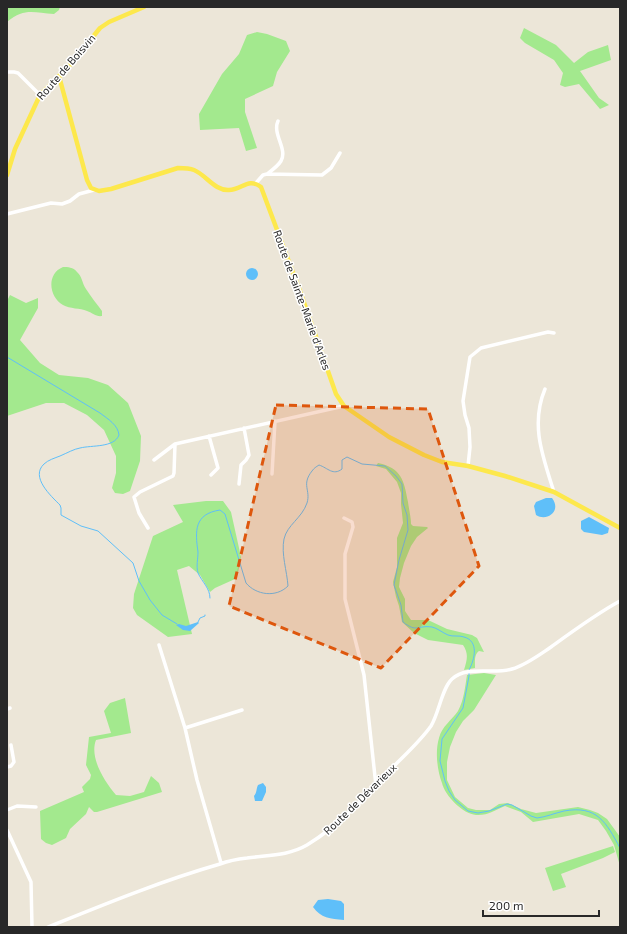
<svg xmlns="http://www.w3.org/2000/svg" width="627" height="934" viewBox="0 0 627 934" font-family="'Exo 2',sans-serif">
<rect width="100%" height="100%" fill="#ece6d8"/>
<path fill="#a3e98e" d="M7,7H60L59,10L54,14C34,13 25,7 7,22Z
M524,28L556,45L574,63L588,52L608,45L611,60L580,71L599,98L609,105L600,109L579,84L565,87L560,85L563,73L554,60L525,43L520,38Z
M257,32L267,34L286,41L290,51L277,72L273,86L245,99V112L257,148L246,151L239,128L200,130L199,114L222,74L239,54L247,35Z
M63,267C68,267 73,267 77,272C82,276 82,283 86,289C91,297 97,304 102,311V316C96,317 93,313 87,311C80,308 70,309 63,305C49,297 46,274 63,267Z
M10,295L26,303L38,298V308L20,340L40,363L59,375L88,378L108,385L128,403L141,436L140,461L130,491L123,494L115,493L112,488L116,473V456L104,430L87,415L64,403H46L7,416V301Z
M378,463C402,468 404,481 408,502C409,510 411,517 411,524L413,526L427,527L428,528L417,537L411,546L404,563L400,578L399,587L405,599V611L411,620H428L447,629L472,635L477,638L484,652L479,651C474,655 475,661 475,668L464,670C467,660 469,654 463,645L428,640L414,633L402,622L399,606L396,597L393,582L397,567V538L403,523L401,504V493L397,482L386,469L376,466Z
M206,501H223L231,512L241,557L238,573L235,579L215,588L210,592L200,575L189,566L177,570L192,634L168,637L137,615L133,608L134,594L153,536L183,522L173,505Z
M484,673L496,675L474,710L463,721L456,732L450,747L447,762V780L455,797L468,808L476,810H490L499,804L508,803L521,809L536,813L578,807L590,810L598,813L607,819L615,830L620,837V866L614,845L606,831L598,820L579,814L533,822L521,812L505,806C495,810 487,816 476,815C463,814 445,796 442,783C437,770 435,751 439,738C442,726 452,720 458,711C464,700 465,687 467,675Z
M125,698L131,733L96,740C89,758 105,782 116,795L130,796L144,792L151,776L159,783L162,792L97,812H94L89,807L86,814L70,829L66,838L52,845L46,843L41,839L40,811L84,792L82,787L90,779L91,775L86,765L89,737L111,733L104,711L110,703Z
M613,846L615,852L603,858L561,874L566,887L553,891L545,868Z"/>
<path fill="#5fbff9" d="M246 274a6 6 0 1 1 12 0a6 6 0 1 1-12 0Z
M546,498H552C562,511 547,522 536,515L534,506L536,502Z
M589,517L609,528L608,533L602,535L584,532L581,529V521Z
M198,622L199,623L190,631L183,630L176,625L179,624L186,626Z
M263,783L266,787V792L262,801H255L254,796C257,793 256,789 258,785Z
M328,899L341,901L344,904V920C330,919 321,918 313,907L318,900Z"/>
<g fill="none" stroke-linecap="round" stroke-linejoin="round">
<path stroke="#5fbff9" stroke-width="1" d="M7,357L100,413C108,419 118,425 119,435C114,448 92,445 80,448C74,449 67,453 60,456C55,458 48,460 44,464C30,477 51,496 60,505L61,508V515L81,526L98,531L133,563L139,581L150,600L162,615L177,624
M210,598C210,588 202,582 198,573C196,566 198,559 198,552C195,531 194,514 220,510L225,514L246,583C256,595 276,598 288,586C287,571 281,554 284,539C287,525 302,518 307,503C311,490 301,485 312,471C314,468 316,467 319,465C328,468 333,476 342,469V460L347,457L362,464L385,466L396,476L402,484L403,503L407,515L408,530L399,560L394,585L401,605L403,622C417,633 417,625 432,627C437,628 443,633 448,635C453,637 459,635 464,637C479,641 475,659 469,670
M198,622L200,618L205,616V615
M469,673V676L463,708L442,739L440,761L445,781L449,791L455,800L468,811L478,813L489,811L507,804L512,805L531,816L537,818C546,817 555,813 564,811C597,805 606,822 620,848"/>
<path stroke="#fff" stroke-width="3.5" d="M7,72H14L18,73L40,95
M267,174C271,171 278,166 281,161C288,149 272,134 278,121
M256,183L263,175L267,174L322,175L331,168L340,153
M7,214L51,203L62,204L70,201L79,194L94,190
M545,389C530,425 543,457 554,492
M209,436L218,468L211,475
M154,460L175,444L344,406
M468,466L470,447L469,428L465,415L463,401L470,357L481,348L548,332L554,333
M272,474L275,421
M239,484L241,465L246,460L249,455L244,428
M344,518L352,522L353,527L345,554V599L364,675L376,786
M148,528L139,513L134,497L140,492L173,476L174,473L175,444
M159,645L185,728L197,780L221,863
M7,709L10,708
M185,728L242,710
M7,767L11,766L14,762L11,745
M7,810L17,806L36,807
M7,830L31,882L32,927
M48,927C105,904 161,881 220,864C228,861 238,859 247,858C268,855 288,856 307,845C340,825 370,793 396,764C408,752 421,740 431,726C439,713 442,688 452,679C467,665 494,675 512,669C526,665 539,655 551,647C573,631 596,614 620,601"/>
<path stroke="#fde84c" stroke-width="4.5" d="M59,76L87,180L91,188L99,191L111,189L178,168C184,168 189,168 194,170C206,175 215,191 229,190C242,190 248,177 261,187L301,294L336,394L344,406L389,437L424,455L442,462L468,466L505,476L554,492L620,528
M7,175L15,149L40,95L71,64L100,28L109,22L144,7"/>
</g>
<path fill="#de570d" fill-opacity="0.2" stroke="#de570d" stroke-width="3" stroke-dasharray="8 5" stroke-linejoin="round" d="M276,405L428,409L479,566L381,668L229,606Z"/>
<g text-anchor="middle" stroke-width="3" stroke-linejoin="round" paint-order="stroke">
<g font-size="11" fill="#282828" stroke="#fff">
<text transform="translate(66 67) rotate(-49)" y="4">Route de Boisvin</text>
<text transform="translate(302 300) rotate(70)" y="4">Route de Sainte-Marie d'Arles</text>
<text transform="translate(360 799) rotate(-44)" y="4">Route de Dévarieux</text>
</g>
</g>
<rect width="627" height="934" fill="none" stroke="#282828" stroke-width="16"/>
<path d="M483 910v6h116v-6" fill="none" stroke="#282828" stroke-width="2"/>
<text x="489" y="910" font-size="12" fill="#282828" stroke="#ffffff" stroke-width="3" paint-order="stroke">200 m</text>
</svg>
